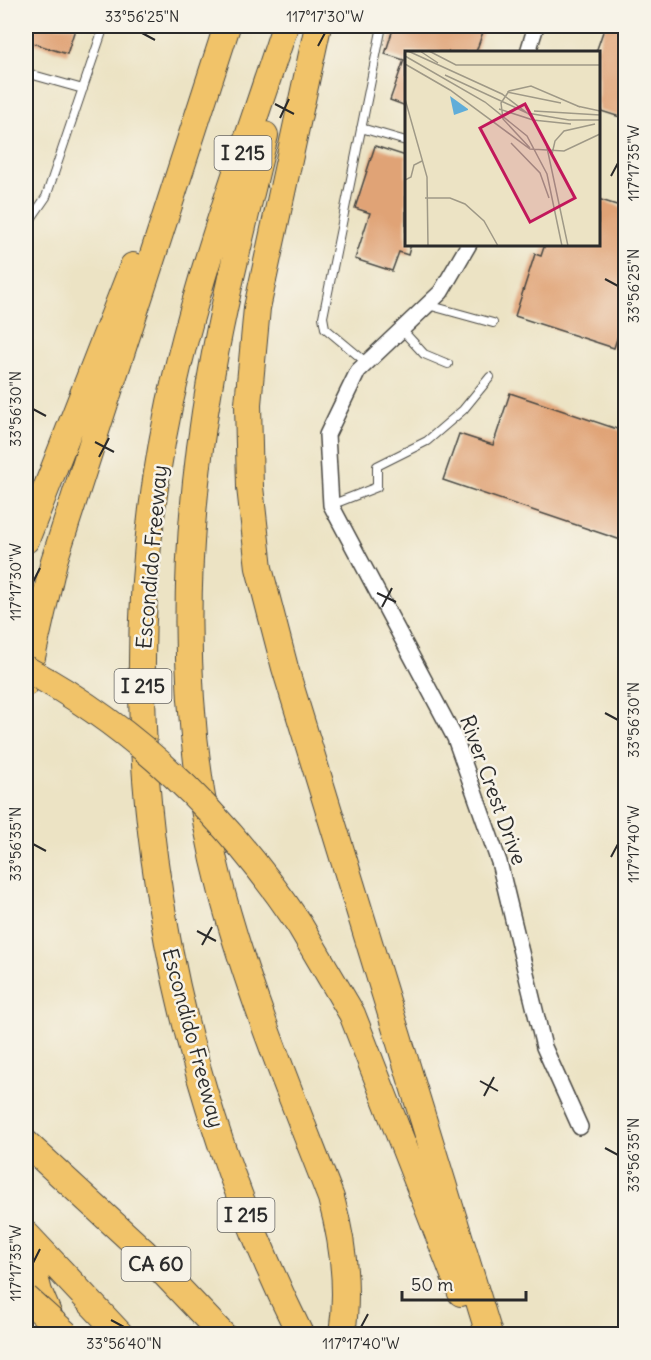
<svg xmlns="http://www.w3.org/2000/svg" width="651" height="1360" viewBox="0 0 651 1360" font-family="Delius,sans-serif">
<rect width="100%" height="100%" fill="#f7f3e8"/>
<filter id="ink" filterUnits="userSpaceOnUse"><feTurbulence type="fractalNoise" baseFrequency=".0167" numOctaves="2"/><feDisplacementMap in="SourceGraphic" scale="12" xChannelSelector="R" yChannelSelector="G"/><feConvolveMatrix kernelMatrix="1 2 1 2 8 2 1 2 1" color-interpolation-filters="sRGB"/></filter>
<filter id="wash" filterUnits="userSpaceOnUse"><feTurbulence type="fractalNoise" baseFrequency=".008" numOctaves="4" result="noise"/><feDisplacementMap in="SourceGraphic" scale="24" xChannelSelector="R" yChannelSelector="G"/><feGaussianBlur stdDeviation="1.35" result="paint"/><feColorMatrix in="noise" values="0 0 0 0 0 0 0 0 0 0 0 0 0 0 0 0 0 1.4 0 .05"/><feComposite in="paint" operator="in"/></filter>
<g filter="url(#wash)">
<rect width="100%" height="100%" fill="#ece3c4"/>
<g id="blocks">
<path fill="#e0a376" d="M26,26H76L67,54L26,41Z
M394,26H485L476,52H406V106L390,100L404,60L385,54Z
M605,26H626V119L598,110V52H596Z
M375,146L406,156V244H411L408,255L399,252L392,271L355,259L370,213L355,208Z
M598,199L626,208V311L614,348L515,316L535,254L541,256L545,244H598Z
M510,393L626,432V473L622,482L626,483V528L621,540L443,480L459,434L493,445Z"/>
</g>
</g>
<g filter="url(#ink)">
<use href="#blocks" fill-opacity="0" stroke="#484742" stroke-width="1.5"/>
<g fill="none" stroke-linecap="round" stroke-linejoin="round">
<g stroke="#484742" stroke-width="10">
<path id="lane" d="M26,73L83,89
M361,128L406,141
M26,226L46,197L104,26
M428,305L493,323
M402,330L424,354L448,364
M367,363L325,328L323,317L382,26
M331,505L377,487V466L427,441L463,410L490,377"/>
</g>
<g stroke="#484742" stroke-width="18">
<path id="street" d="M528,52L536,26
M469,244L441,292L358,371L327,435L331,505L455,738L499,862L544,1047L580,1127"/>
</g>
<g stroke="#484742" stroke-width="28">
<path id="highway" d="M285,26C249,137 207,249 179,363C99,687 153,1037 300,1334
M318,26L257,308L248,404L250,487L259,568L285,668L489,1334
M265,135C246,215 225,295 211,376C181,546 178,725 222,893C249,994 293,1100 331,1198C343,1242 349,1289 342,1334
M26,540L133,266
M26,683L54,561L227,26
M299,924L352,1014L461,1293
M26,1143L143,1251L222,1334
M26,1234L120,1334
M26,1243L39,1292L53,1325"/>
</g>
<use href="#lane" stroke="#fff" stroke-width="8"/>
<use href="#street" stroke="#fff" stroke-width="15"/>
<use href="#highway" stroke="#f1c369" stroke-width="26"/>
<g stroke="#484742" stroke-width="28" stroke-linecap="butt">
<path id="highway-bridge" d="M26,669C138,729 229,820 299,924
M26,1298L66,1334"/>
</g>
<use href="#highway-bridge" stroke="#f1c369" stroke-width="26"/>
</g>
</g>
<path fill="none" stroke="#2b2b2b" stroke-width="2" d="M142,33L155,40M318,46L325,33M275,104L294,114M280,118L289,99M611,176L618,163M605,279L618,286M33,409L46,416M95,442L114,452M99,457L109,438M33,582L40,568M377,593L396,602M382,607L392,588M605,713L618,720M33,844L46,851M611,857L618,844M197,931L216,941M202,945L212,927M480,1081L498,1091M484,1096L494,1077M605,1148L618,1155M33,1263L40,1249M111,1320L124,1327M361,1327L368,1314"/>
<g text-anchor="middle" stroke-width="5" stroke-linejoin="round" paint-order="stroke">
<g fill="#f7f3e8" stroke="#686764" stroke-width="1.5">
<rect x="214.5" y="136" width="57" height="34" rx="4.5"/>
<rect x="114.5" y="669" width="57" height="34" rx="4.5"/>
<rect x="217.5" y="1198" width="57" height="34" rx="4.5"/>
<rect x="121.5" y="1247" width="69" height="34" rx="4.5"/>
</g>
<g font-size="20" font-weight="bold" fill="#2b2b2b">
<text x="243" y="160">I 215</text>
<text x="143" y="693">I 215</text>
<text x="246" y="1222">I 215</text>
<text x="156" y="1271">CA 60</text>
</g>
<g font-size="21" fill="#2b2b2b" stroke="#f7f3e8">
<text transform="translate(152 557) rotate(-85)" y="7">Escondido Freeway</text>
<text transform="translate(493 790) rotate(70)" y="7">River Crest Drive</text>
<text transform="translate(193 1038) rotate(75)" y="7">Escondido Freeway</text>
</g>
</g>
<g transform="translate(405 51)">
<rect width="195" height="195" fill="#ece3c4"/>
<path d="M45,45L63,58V59L49,64Z" fill="#60add9"/>
<path fill="none" stroke="#9f9987" stroke-width="1.5" d="M3,0L97,43L126,65L141,92L163,195M15,0L33,12M24,0L51,14H195M0,5L80,51L122,85L142,123L157,195M0,13L45,39L125,98L159,100L195,83M40,24L122,62L164,69H195M102,41L156,52M0,48L22,126L23,195M172,55L195,60M94,58L128,69L166,73M129,60L195,64M106,92L135,122L144,147M125,97L98,68L96,52L104,40L126,35L175,56M147,103L150,90L159,80L190,73M0,129L6,126L9,114L17,110M20,147H45L60,153L79,170L93,195"/>
<path fill="#c2185b" fill-opacity="0.15" stroke="#c2185b" stroke-width="3" d="M120,53L170,147L125,171L75,77Z"/>
<rect width="195" height="195" fill="none" stroke="#2b2b2b" stroke-width="3"/>
</g>
<rect width="651" height="1360" fill="none" stroke="#f7f3e8" stroke-width="66"/>
<path d="M402 1291v9h124v-9" fill="none" stroke="#2b2b2b" stroke-width="3"/>
<text x="411" y="1291" font-size="18" fill="#2b2b2b" stroke="#f7f3e8" stroke-width="4.5" paint-order="stroke">50 m</text>
<rect x="33" y="33" width="585" height="1294" fill="none" stroke="#2b2b2b" stroke-width="2"/>
<g font-size="15" text-anchor="middle" fill="#2b2b2b">
<text x="142" y="22">33°56'25"N</text>
<text x="325" y="22">117°17'30"W</text>
<text transform="translate(634 163) rotate(-90)" y="5">117°17'35"W</text>
<text transform="translate(634 286) rotate(-90)" y="5">33°56'25"N</text>
<text transform="translate(16 409) rotate(-90)" y="5">33°56'30"N</text>
<text transform="translate(16 582) rotate(-90)" y="5">117°17'30"W</text>
<text transform="translate(634 720) rotate(-90)" y="5">33°56'30"N</text>
<text transform="translate(634 844) rotate(-90)" y="5">117°17'40"W</text>
<text transform="translate(16 844) rotate(-90)" y="5">33°56'35"N</text>
<text transform="translate(634 1155) rotate(-90)" y="5">33°56'35"N</text>
<text transform="translate(16 1263) rotate(-90)" y="5">117°17'35"W</text>
<text x="124" y="1349">33°56'40"N</text>
<text x="361" y="1349">117°17'40"W</text>
</g>
</svg>
